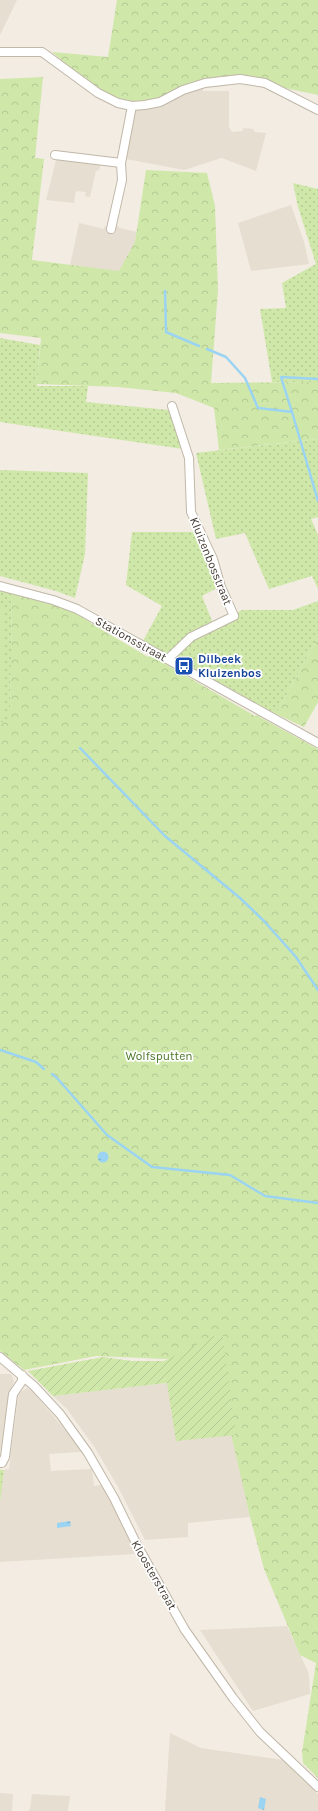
<svg xmlns="http://www.w3.org/2000/svg" width="318" height="1811" viewBox="0 0 318 1811" font-family="Karla,sans-serif">
<defs>
<pattern id="grass-dots" width="8" height="8" patternUnits="userSpaceOnUse"><rect width="8" height="8" fill="#cfe8a9"/><path d="M2 2h.1M6 6h.1" fill="none" stroke="#b3c892" stroke-width="1.8" stroke-linecap="round"/></pattern>
<pattern id="forest-crowns" width="20" height="18" patternUnits="userSpaceOnUse"><rect width="20" height="18" fill="#cfe8a9"/><path d="M2 6a3 3 0 1 1 6 0M12 15a3 3 0 1 1 6 0" fill="none" stroke="#b3c892"/></pattern>
<pattern id="garden-furrows" width="10" height="10" patternUnits="userSpaceOnUse"><rect width="10" height="10" fill="#cfe8a9"/><path d="M-1 1l2-2M0 10L10 0M9 11l2-2" fill="none" stroke="#b3c892"/></pattern>
<pattern id="water-ripples" width="26" height="14" patternUnits="userSpaceOnUse"><rect width="26" height="14" fill="#9bd3f2"/><path d="M2 4q2-2 4 0t4 0M15 11q2-2 4 0t4 0" fill="none" stroke="#80acc5"/></pattern>
</defs>
<rect width="100%" height="100%" fill="#f2ece2"/>
<path fill="#e6ded0" d="M0,0H17L0,35Z
M203,87V91H229V127L232,132L242,131L244,128L253,129L255,132L266,133L256,171L222,158L184,170L126,159L135,110L158,106Z
M56,160L101,163L99,170L96,171L90,197L85,196L86,192L76,191L74,203L46,200Z
M291,205L304,242L309,264L251,271L238,223Z
M79,223L104,229L105,226H108L109,232H113L115,223L120,228L137,232L128,277L68,275Z
M0,1374H11L14,1381L8,1399L0,1454Z
M167,1383L236,1435L250,1517L188,1523V1537L145,1540L118,1487L95,1448L67,1409L53,1396Z
M27,1388L32,1391L76,1443L81,1452L49,1454L51,1471L92,1469L94,1486L102,1485L120,1518L135,1554L0,1562V1502L4,1470L9,1469L18,1398L19,1393Z
M287,1626L309,1674L310,1694L253,1711L200,1630Z
M170,1733L201,1748L283,1760L318,1794V1811H165Z
M0,1793L13,1794L12,1811H0Z
M32,1794L70,1796L68,1811H28L30,1809Z"/>
<path fill="url(#grass-dots)" d="M293,183L318,189V382H272L260,309L286,308L282,283L316,264L298,207Z
M0,338L40,345L37,386H88L86,402L169,410L183,449L0,422Z
M318,439V517L311,519L318,535V589L312,576L269,589L245,533L216,539L196,453Z
M0,470L88,473L85,554L75,598L56,591L0,576Z
M132,532H196L210,560L217,588L202,596L214,626L242,610H293L318,601V637L276,714L143,641L162,606L126,585Z
M0,590L12,594L10,725H0Z
M0,1470H4L0,1502Z"/>
<path fill="url(#forest-crowns)" d="M117,0H318V95L280,87L248,77L172,91C163,96 153,100 142,102C111,105 75,71 52,52L108,57Z
M43,77L35,158L44,159L32,260L119,271L135,242L146,170L207,173L215,206L218,290L211,383L318,382V439L219,450L214,408L176,393L118,387L37,384L41,338L0,333V79Z
M12,594L52,602L75,612L94,625L148,657L150,655L255,716L256,715L318,749V1778L303,1763L302,1752L316,1663L300,1655L264,1569L250,1517L213,1355L165,1359L96,1356L24,1370L0,1351V722H7L10,708Z
M318,637V702L304,727L276,714Z"/>
<path fill="url(#garden-furrows)" d="M222,1332L236,1435L176,1441L167,1383L53,1396L28,1371L103,1357L132,1361H164Z"/>
<path fill="#cfe8a9" d="M0,607H5L4,719H0Z"/>
<path fill="url(#water-ripples)" d="M97.5 1157a5.5 5.5 0 1 1 11 0a5.5 5.5 0 1 1-11 0Z
M70,1521L71,1526L57,1528V1523Z
M260,1797L266,1799L264,1810L258,1808Z"/>
<g fill="none" stroke-linecap="round" stroke-linejoin="round">
<path stroke="#9bd3f2" stroke-width="2.5" d="M165,291L166,332L199,346
M207,349L226,357L245,378L258,408L292,412L318,501
M292,412L281,377L318,379
M80,748L165,836L240,898L264,921L296,957L318,990
M0,1050L36,1062L44,1069
M52,1074L57,1078L107,1135L152,1167L230,1175L265,1196L318,1203"/>
<g stroke="#c0b7a8" stroke-width="10">
<path id="minor" d="M0,52H42L98,93L118,103L132,106L145,105L160,102L183,90L205,83L240,79L265,83L318,110
M55,155L121,163L132,106
M111,229L122,180L121,163
M0,586L53,600L77,609L318,743
M168,659L191,637L234,616L221,587L213,559L191,512L189,458L172,406
M0,1357L34,1386L60,1414L88,1453L114,1498L137,1545L185,1630L233,1698L260,1732L318,1787
M0,1463H2L5,1457L13,1394L22,1381V1375"/>
</g>
<use href="#minor" stroke="#fff" stroke-width="8"/>
</g>
<defs>
<g id="bus-square" transform="scale(1)"><rect x="-9" y="-9" width="18" height="18" rx="4" fill="#1a4fb4" stroke="#fff"/><path d="M-5-6H5V4H4V6H2V4H-2V6H-4V4H-5ZM-3.5-4V0h7V-4ZM-3.5 1.2v1.5H-2V1.2ZM2 1.2v1.5H3.5V1.2Z" fill="#fff"/></g>
</defs>
<g fill-rule="evenodd">
<use href="#bus-square" x="184" y="666"/>
</g>
<g text-anchor="middle" stroke-width="3.5" stroke-linejoin="round" paint-order="stroke">
<g font-size="12" fill="#443c33" stroke="#fff">
<text transform="translate(211 561) rotate(68)" y="4">Kluizenbosstraat</text>
<text transform="translate(131 639) rotate(29)" y="4">Stationsstraat</text>
<text transform="translate(154 1575) rotate(60)" y="4">Kloosterstraat</text>
</g>
<g font-size="12" font-weight="bold" fill="#164399" stroke="#fff" text-anchor="start">
<text x="198" y="663">Dilbeek<tspan x="198" dy="14">Kluizenbos</tspan></text>
</g>
<g font-size="12" fill="#487625" stroke="#fff">
<text x="159" y="1060">Wolfsputten</text>
</g>
</g>
</svg>
